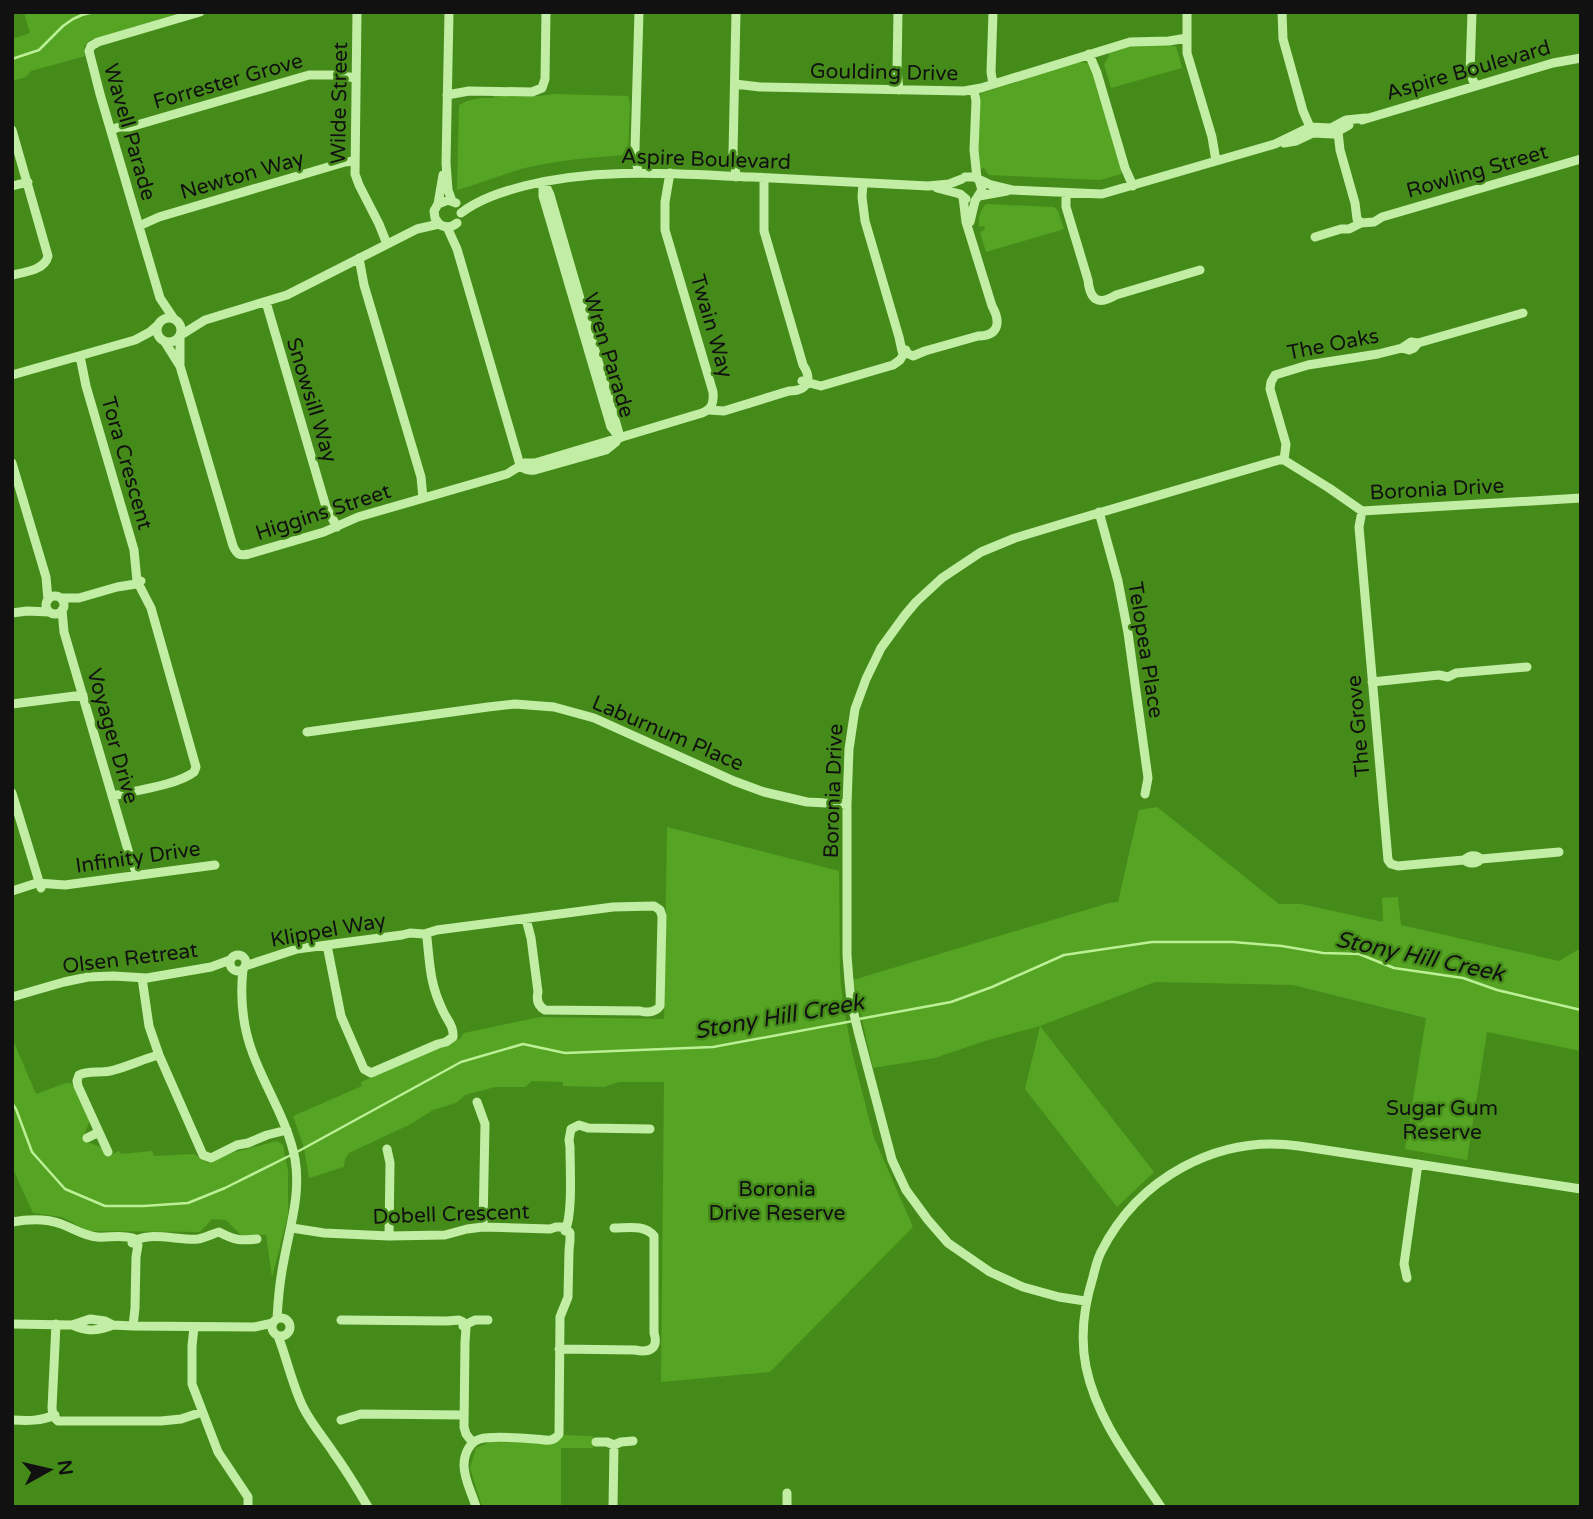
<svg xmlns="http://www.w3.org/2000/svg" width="1593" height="1519" viewBox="0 0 1593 1519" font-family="'Varela Round',sans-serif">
<rect width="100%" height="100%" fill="#458b1a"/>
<path fill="#56a423" d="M24,12H184L90,40L84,46L85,56L31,71L26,77L12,81V39L30,33Z
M1139,45L1176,46L1182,68L1111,88L1104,64L1109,56V53L1131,46Z
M1078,62L1088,63L1092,69L1122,172L1121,174L1100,180L989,175L984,168L979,169L977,159L979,97L982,93Z
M554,94L628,96L630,103L628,155C593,157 559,160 525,168C502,174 479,184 457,190L459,105C471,98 480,98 494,98V95L539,96Z
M986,204L1054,207L1058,211L1064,229L986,252L980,232L985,230L984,226L979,227C978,217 980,211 986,204Z
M1157,807L1279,904H1301L1383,922L1382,898L1398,897L1401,925L1559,961L1581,948V1051L1487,1032L1467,1160L1405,1149L1426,1018L1293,985L1155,982L1040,1026L1154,1172L1117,1207L1025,1089L1040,1026L985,1041L935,1058L873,1068L853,980L1109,903L1118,902L1139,810Z
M667,827L839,871L840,974L843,1003L852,1052L874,1138L913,1227L770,1372L661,1382L664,1082H619L604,1087L563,1086V1082L532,1081L525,1087H495L465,1095L456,1103L433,1110L411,1124L349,1153L345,1159L344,1167L309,1178L304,1148L293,1116L362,1086L361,1082L460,1039L464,1033L540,1017L664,1019Z
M12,1038L36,1094L66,1083H71L75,1087L90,1120L84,1135L87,1142L103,1148L106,1157L119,1151L121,1154L152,1151L154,1156L194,1154L208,1163L231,1153L277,1141L283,1145L288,1171V1215L272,1277L266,1235H241L226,1220L212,1219L200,1232L88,1231L62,1217L33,1213L12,1167Z
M561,1435L593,1436V1448H561V1507H482L470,1468L476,1448L490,1442L550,1443Z"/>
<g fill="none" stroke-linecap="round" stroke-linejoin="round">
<path stroke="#bbf097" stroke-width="2.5" d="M12,59L39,50L63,26L73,19L82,15L94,12
M859,1019L951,1002L992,987L1064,955L1152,942H1233L1282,946L1323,953L1359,954L1394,968L1463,978L1497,990L1581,1010
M12,1103L16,1109L32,1152L65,1189L105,1206H144L188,1203L225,1188L291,1155
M297,1152L461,1062L523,1044L565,1053L713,1047L853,1021"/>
<path stroke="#c1eda4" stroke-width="9" d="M357,12L355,174L359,185L379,224L387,244
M449,12L446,163L448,190L452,201
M898,12L897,70L899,90
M993,12L991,72L993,84
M1187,12V53L1212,137L1216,161
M1282,12L1283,39L1303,111L1310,127V132
M1472,12L1470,72L1475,86
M1089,54L1097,73L1125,168L1133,186
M735,84L760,87L964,91L981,88L1130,42L1169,41L1187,38
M974,90L976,101L974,150L977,178
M447,95L469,91L532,92L542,88L545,79L546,12
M1362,120L1553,63L1581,58
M1334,129L1338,132L1340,150L1355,203L1357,219L1361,223
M12,130L48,256C45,270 25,272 12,275
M111,130L119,127H130L309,75H336L356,78
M1284,143L1296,141L1313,133L1333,134L1349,125
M638,172L635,149L639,12
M736,177L735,163L733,153L736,12
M965,177H974L991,185L1012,190L1102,194L1275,144L1310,127L1331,128L1346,120L1366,118
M543,182V196L611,427L620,438
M544,182L550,195L620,437
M863,183L862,197L865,221L899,337L902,351L913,356L925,351L978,336C999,336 1001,322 992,306L966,222L963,197
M12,186L28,182
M937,188L960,194L966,199
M1066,193V207L1088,280C1090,300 1098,306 1116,295L1200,270
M979,196L1007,191
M438,204L448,200L456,203
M461,213C479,199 502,192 524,186C600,167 675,174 752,177C811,180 870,183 928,186L949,184L962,179
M970,222L975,201L982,190L979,180
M439,224L435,218L434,211L438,204L443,175
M139,226L159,217L345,162L355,161
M447,227L457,249L520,465C524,470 529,471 535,470L606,450L616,442
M1315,237L1341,229H1349L1361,223L1374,222L1382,217L1581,159
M359,258L364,285L421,477L423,498
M266,302L326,507L337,527
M157 330a12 12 0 1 1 24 0a12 12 0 1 1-24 0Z
M174,319L160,298L100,94L89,51L91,46L98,42L200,12
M181,335L205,320L287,295L417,229L439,224C445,228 451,228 457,223
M180,336V364
M165,342L180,366L233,546C237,555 240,556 249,554L324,532L358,517L507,474L525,463
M1402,348L1411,342L1418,343L1523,313
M80,356L86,386L134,550L137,581L151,608L196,767L194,772C178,785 133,791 112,796
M12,375L135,340L150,332L158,325
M802,381L821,386L893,365L900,360L906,350
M709,410L724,411L789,391C807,391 813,380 803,365L764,231V178
M1284,460L1286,444L1270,389L1271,382L1275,375L1308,365L1378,354L1402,348L1409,350L1414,348L1418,343
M12,463L46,577L48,600
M525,463H535L702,413C712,409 714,403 713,392L665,230V202L670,173
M1362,511L1359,527L1388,860L1391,864L1398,866L1464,860C1470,855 1475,854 1481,859
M1099,512L1118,581L1128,633L1148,778L1145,794
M46 605a9 9 0 1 1 18 0a9 9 0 1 1-18 0Z
M61,598H79L117,587L136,584L141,581
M62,610L64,632L128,850L137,875
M12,613L27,611L49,612
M1372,682L1439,675L1448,677L1456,673L1527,667
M12,704L83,695
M307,732L488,707L515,704L554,707L594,718L734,781L764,792L807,802L847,804
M12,793L41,888
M1464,860C1470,864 1476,864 1481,859L1559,852
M12,891L37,883L65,885L215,865
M327,945L341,1016L364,1069L371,1073L438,1044L446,1042L453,1037C454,1026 447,1020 443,1011C430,984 430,967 427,938L425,934
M230 963a8 8 0 1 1 16 0a8 8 0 1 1-16 0Z
M245,966L297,949L402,935L410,933L424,934L437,930L613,907L654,906L660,910L662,916L660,1006C655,1013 648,1013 640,1011L545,1010C538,1006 536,1000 538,992L531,938L526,919
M243,969C240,997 243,1028 253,1054C266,1089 288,1122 295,1159C301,1194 290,1226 284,1260C280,1279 278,1300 277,1319
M142,978L149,1026L159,1055L203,1155L211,1158L237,1145L248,1143L267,1135L287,1130
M12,997L64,982L88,977L113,976L147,978L211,967L230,960
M477,1102L485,1124L483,1227
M87,1138L99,1132
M387,1149L390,1163L389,1236
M108,1152L78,1086L77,1081L79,1075C89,1070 102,1074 114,1070C129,1066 143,1059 159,1055
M12,1222C29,1219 45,1218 61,1224C73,1228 84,1236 97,1237C109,1238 123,1234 135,1239L138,1245L136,1257L135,1308L133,1326
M292,1228L324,1233L389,1236L445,1235L467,1229L483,1227L550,1229L556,1227H564L567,1229L570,1233V1240L569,1251L568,1297L560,1317L559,1434C552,1444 545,1439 535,1439C522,1438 491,1436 480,1439C469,1442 464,1455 464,1465C464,1480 472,1493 476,1507
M565,1231C573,1214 570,1168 570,1147L569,1140L571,1129L579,1125L588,1128L650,1129
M132,1243C146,1230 179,1241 198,1239C205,1238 212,1234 219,1232C234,1240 240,1241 257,1239
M1407,1278L1404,1264L1418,1164
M1085,1301L1059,1297L1023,1287L990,1272L948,1243L928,1220L906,1190L892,1160L858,1031L851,1001L849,981L847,955V804L849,749L855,709L866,679L881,648L905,615L916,602L942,578L981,552L1015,538L1068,522L1279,460H1284L1329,488L1362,511L1581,498
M272 1327a9 9 0 1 1 18 0a9 9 0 1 1-18 0Z
M341,1320L447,1321L459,1320L463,1322L466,1328L465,1342L464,1427L466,1434L473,1443
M12,1324L72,1325C87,1332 98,1331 113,1325
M56,1324L52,1408L53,1416L58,1421H161L181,1419L202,1412
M72,1325L90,1319L105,1321L113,1325L133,1326L254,1327L273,1323
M463,1326L475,1320H488
M194,1327L192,1346V1384L218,1452L248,1497V1507
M278,1336C287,1359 292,1384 303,1407C311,1423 323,1437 333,1452C346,1470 357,1488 368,1507
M559,1349L635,1350C649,1353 659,1349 654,1333V1236C644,1224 628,1228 614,1228
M13,1420C28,1421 41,1421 55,1415
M341,1420L361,1414L464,1415
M596,1442H607L614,1445L621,1442L633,1441
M613,1507L614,1445
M787,1507V1493
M1161,1507C1131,1462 1097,1420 1086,1367C1080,1337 1084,1306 1093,1277C1095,1269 1097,1260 1101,1252C1138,1178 1218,1134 1299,1146L1581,1189"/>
</g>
<g text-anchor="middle" stroke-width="5" stroke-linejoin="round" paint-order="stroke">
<g font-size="21" fill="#111" stroke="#458b1a">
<text transform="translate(1468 70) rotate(-16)" y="7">Aspire Boulevard</text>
<text transform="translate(884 72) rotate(1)" y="7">Goulding Drive</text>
<text transform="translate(228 81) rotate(-16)" y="7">Forrester Grove</text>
<text transform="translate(339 103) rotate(-89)" y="7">Wilde Street</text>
<text transform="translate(130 132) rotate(74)" y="7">Wavell Parade</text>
<text transform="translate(706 159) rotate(2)" y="7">Aspire Boulevard</text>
<text transform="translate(1477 171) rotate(-16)" y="7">Rowling Street</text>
<text transform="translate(242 175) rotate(-16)" y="7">Newton Way</text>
<text transform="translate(712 326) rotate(74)" y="7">Twain Way</text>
<text transform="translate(1333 344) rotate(-11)" y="7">The Oaks</text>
<text transform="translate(609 355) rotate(73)" y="7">Wren Parade</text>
<text transform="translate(312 400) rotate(73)" y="7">Snowsill Way</text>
<text transform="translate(127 463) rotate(74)" y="7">Tora Crescent</text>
<text transform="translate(1437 489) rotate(-3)" y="7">Boronia Drive</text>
<text transform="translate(323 512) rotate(-18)" y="7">Higgins Street</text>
<text transform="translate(1146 650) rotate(81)" y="7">Telopea Place</text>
<text transform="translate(1358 726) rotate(-95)" y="7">The Grove</text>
<text transform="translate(668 733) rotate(23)" y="7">Laburnum Place</text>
<text transform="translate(113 736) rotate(74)" y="7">Voyager Drive</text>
<text transform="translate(833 791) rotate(-88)" y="7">Boronia Drive</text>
<text transform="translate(138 857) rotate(-8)" y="7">Infinity Drive</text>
<text transform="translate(328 930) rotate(-10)" y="7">Klippel Way</text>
<text transform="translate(130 958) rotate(-7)" y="7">Olsen Retreat</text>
<text transform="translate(451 1214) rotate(-2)" y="7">Dobell Crescent</text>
</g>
<g font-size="21" fill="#111" stroke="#458b1a">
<text x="1442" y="1115">Sugar Gum<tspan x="1442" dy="24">Reserve</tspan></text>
<text x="777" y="1196">Boronia<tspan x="777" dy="24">Drive Reserve</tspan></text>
</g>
<g font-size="23" font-style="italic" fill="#111" stroke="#458b1a">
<text transform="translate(1420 956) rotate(12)" y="8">Stony Hill Creek</text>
<text transform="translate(779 1016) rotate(-10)" y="8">Stony Hill Creek</text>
</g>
</g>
<rect width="1593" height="1519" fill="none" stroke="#111111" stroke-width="28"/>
<g transform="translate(49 1470) rotate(82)" stroke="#458b1a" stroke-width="5" paint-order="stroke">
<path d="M0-5L12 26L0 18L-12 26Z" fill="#111111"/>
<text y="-10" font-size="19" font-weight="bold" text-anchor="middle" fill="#111111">N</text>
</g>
</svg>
